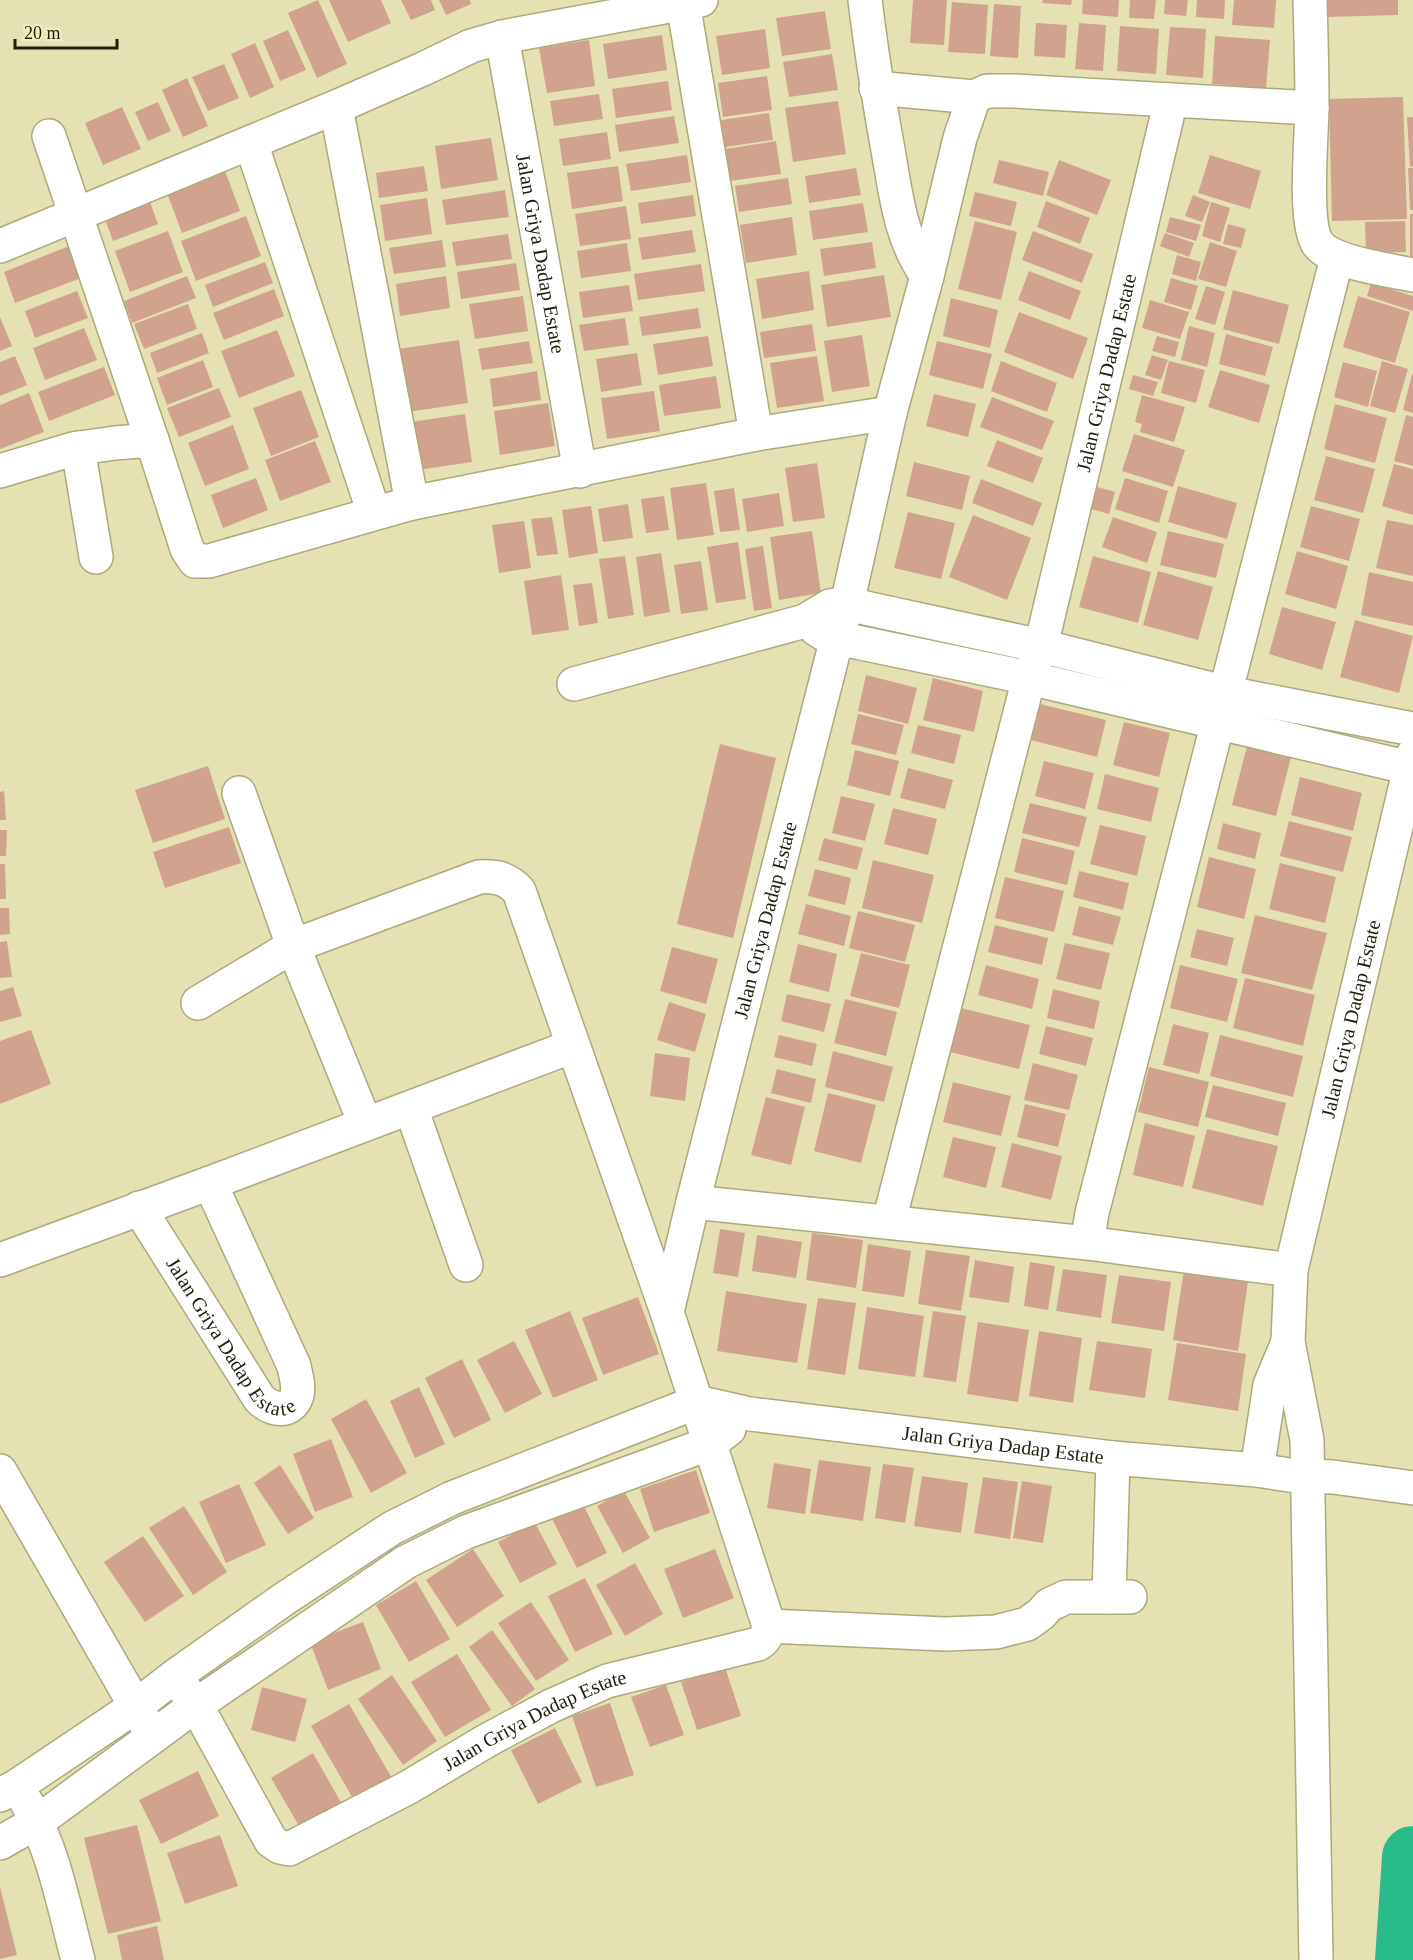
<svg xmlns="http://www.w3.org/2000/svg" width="1413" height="1960" viewBox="0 0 1413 1960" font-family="Georgia,serif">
<rect width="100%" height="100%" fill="#e5e1b2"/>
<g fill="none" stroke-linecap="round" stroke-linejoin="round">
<path stroke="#2abb8a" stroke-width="62" d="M1406,1960L1413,1857"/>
</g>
<path fill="#d1a38f" d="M318,0L347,64L317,78L288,13Z
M329,0H381L391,23L348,42Z
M401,0H431L435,10L411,20Z
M439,0H470L471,4L446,15Z
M913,0H947L944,45L910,43Z
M1043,0H1072L1071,5L1042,3Z
M1083,0H1119L1118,17L1082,14Z
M1130,0H1156L1154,19L1129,18Z
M1165,0H1188L1186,16L1164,14Z
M1197,0H1225L1224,19L1196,17Z
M1234,0H1276L1274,28L1232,25Z
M1327,0H1398V15L1327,17Z
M952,2L988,5L985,54L948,52Z
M994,4L1021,6L1018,58L990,56Z
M825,11L831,49L782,56L776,18Z
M1036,23L1067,25L1065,58L1034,56Z
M1079,23L1106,25L1103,71L1075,69Z
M1120,26L1159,29L1156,74L1117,71Z
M1170,27L1206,29L1203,78L1166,75Z
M765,29L770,68L722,75L716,36Z
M288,30L306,70L280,81L263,41Z
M662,35L667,70L608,79L603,44Z
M1215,36L1270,40L1266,88L1212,84Z
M589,40L595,86L547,93L539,48Z
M255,43L274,87L250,98L231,54Z
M832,54L838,90L789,97L783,62Z
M224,64L239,98L208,111L192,77Z
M767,76L772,110L723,117L718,83Z
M187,78L208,126L183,137L162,90Z
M668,81L672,110L616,118L612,89Z
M599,94L603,119L554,126L550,101Z
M1403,97L1407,219L1332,221L1329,99Z
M838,101L846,154L793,162L785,108Z
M158,102L171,131L148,141L135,112Z
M122,107L141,149L103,165L85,123Z
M769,113L773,140L725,147L721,120Z
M674,116L679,143L619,152L615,125Z
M1407,117H1413V166L1410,167Z
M607,132L611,159L563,166L559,139Z
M491,138L498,180L441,189L435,146Z
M776,141L781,174L730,181L725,149Z
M687,155L691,182L631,191L626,164Z
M1210,155L1261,171L1250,209L1198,193Z
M999,160L1049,172L1043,196L993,183Z
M1059,160L1111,180L1097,215L1046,195Z
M424,166L428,191L379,198L376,173Z
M618,166L623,201L572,209L567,173Z
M856,168L861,195L809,203L805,176Z
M1408,168H1413V210H1410Z
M225,171L240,211L182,233L167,193Z
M788,178L792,204L739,212L735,186Z
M505,190L509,217L446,225L442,200Z
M975,192L1017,202L1011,226L969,216Z
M693,195L696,216L641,224L638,203Z
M1193,195L1210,202L1202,222L1185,216Z
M427,198L432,234L385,241L380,205Z
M1046,201L1090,218L1080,244L1037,227Z
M150,202L158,224L113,241L105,219Z
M1211,202L1230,208L1220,242L1202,236Z
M863,203L868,232L813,240L809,211Z
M626,206L631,239L580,246L575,214Z
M1410,214H1413V267H1410Z
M246,216L261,256L196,281L181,241Z
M792,217L797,255L746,263L740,225Z
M1170,217L1201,225L1196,241L1166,232Z
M975,221L1017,232L1001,300L958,289Z
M1405,221L1406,252L1366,253L1365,222Z
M1228,224L1246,229L1241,248L1223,244Z
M692,230L696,252L642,260L638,238Z
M168,231L183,272L130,292L115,251Z
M1033,231L1093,254L1082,283L1022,260Z
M1165,233L1194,243L1189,257L1160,246Z
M508,234L512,259L456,266L452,242Z
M442,240L446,267L394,274L389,248Z
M872,242L876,268L824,276L820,249Z
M1210,242L1237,251L1226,287L1198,279Z
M627,243L631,271L581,278L577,251Z
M69,246L81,278L15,303L4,272Z
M1177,255L1201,262L1196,281L1172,274Z
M265,262L273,283L213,307L205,285Z
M516,263L520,290L461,299L457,272Z
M701,264L705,291L638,300L634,274Z
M809,271L814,310L762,319L756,279Z
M1029,271L1081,291L1070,320L1018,300Z
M884,275L891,317L827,327L821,285Z
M187,276L196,298L132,323L124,301Z
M446,276L450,308L400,316L396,284Z
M1171,278L1198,286L1191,310L1164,302Z
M1371,283L1413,296V311L1367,296Z
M629,285L633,311L583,318L579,292Z
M1206,286L1225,292L1215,325L1195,319Z
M274,289L284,316L224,340L213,313Z
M1233,290L1289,305L1279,344L1223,329Z
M77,291L88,318L35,338L25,311Z
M523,296L528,331L475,339L469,304Z
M1358,296L1410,312L1395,363L1343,347Z
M951,298L998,310L990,348L943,336Z
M1150,300L1189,312L1180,339L1142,328Z
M188,304L197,329L144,349L134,324Z
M698,308L701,328L642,336L639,317Z
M1019,312L1088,338L1073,379L1004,352Z
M0,317L12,346L0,351Z
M625,318L629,345L584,351L579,325Z
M812,324L816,351L764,358L760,332Z
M1189,326L1215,333L1207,367L1181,360Z
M84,328L97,360L45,380L33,348Z
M277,330L295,376L239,398L221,351Z
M202,333L209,353L157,373L150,353Z
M1226,334L1273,347L1265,376L1219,364Z
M862,335L870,386L832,392L824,341Z
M708,336L713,366L658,375L653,344Z
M1157,336L1179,342L1175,357L1152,351Z
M459,340L468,403L408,412L398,349Z
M529,341L533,363L482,370L478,349Z
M937,341L992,354L983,389L929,375Z
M637,353L642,385L601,392L596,359Z
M1152,355L1168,360L1161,380L1145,375Z
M15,356L27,385L0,396V362Z
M817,356L824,401L777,408L770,363Z
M203,360L213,387L167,405L157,378Z
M1001,361L1057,383L1047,412L991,391Z
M1169,361L1205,370L1196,403L1161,393Z
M1382,361L1408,369L1395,413L1370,406Z
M1343,362L1377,371L1368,407L1334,397Z
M104,367L115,395L49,421L38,392Z
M1220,370L1270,385L1259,423L1208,407Z
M537,371L541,400L493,407L490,379Z
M1412,374H1413V413L1403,410Z
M1133,375L1158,382L1153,396L1129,389Z
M716,376L721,408L664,416L659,385Z
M219,388L231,417L179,437L167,408Z
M301,390L319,437L271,456L253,408Z
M654,391L660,431L607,439L601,398Z
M29,393L44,432L0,449V405Z
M934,394L976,404L968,437L926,426Z
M1142,395L1185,407L1174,442L1140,432L1142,424L1135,422Z
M992,397L1054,421L1042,450L980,427Z
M548,403L555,446L500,455L494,411Z
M1335,404L1387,418L1375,463L1324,449Z
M465,414L472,462L418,470L411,422Z
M1406,415L1413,417V466L1394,461Z
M233,425L249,469L205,486L188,443Z
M1134,434L1185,450L1173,487L1122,471Z
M997,440L1043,458L1033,483L987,466Z
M315,441L331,482L280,501L265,460Z
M1326,456L1375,469L1363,513L1314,500Z
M914,462L970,476L962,510L906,496Z
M817,463L825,518L793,522L785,468Z
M1394,464L1413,469V515L1382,506Z
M256,478L268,510L223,528L211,495Z
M1125,478L1168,491L1159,523L1115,509Z
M981,479L1042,503L1033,526L972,503Z
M706,483L714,535L677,540L670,488Z
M1094,486L1115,492L1109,514L1088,508Z
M1178,486L1237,503L1227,539L1168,522Z
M734,488L740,530L720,532L714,491Z
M779,493L784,526L747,532L742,499Z
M664,496L669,530L646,533L641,499Z
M628,504L633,538L603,542L598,509Z
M591,506L598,553L569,558L562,510Z
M1311,506L1360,519L1349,561L1300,547Z
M908,512L955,523L941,579L894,568Z
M973,515L1031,538L1007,600L949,577Z
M552,517L558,554L537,556L531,519Z
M1113,517L1157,532L1147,563L1102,547Z
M1387,520L1413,525V576L1376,568Z
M524,521L531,568L499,573L492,525Z
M812,531L821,593L779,600L770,537Z
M1168,531L1224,544L1216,578L1160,565Z
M738,542L746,599L716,603L707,547Z
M763,546L772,608L754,611L745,549Z
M1297,551L1348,566L1336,609L1285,594Z
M661,553L670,612L644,617L636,557Z
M625,556L634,615L608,619L599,559Z
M1093,556L1151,572L1138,623L1079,607Z
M701,561L708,610L681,614L674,565Z
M1158,571L1213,587L1198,640L1143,625Z
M1369,572L1413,582V626L1361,615Z
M561,575L569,630L532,635L524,581Z
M592,583L598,623L579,626L573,585Z
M1282,607L1336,622L1322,670L1269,654Z
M1355,620L1413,636L1399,693L1340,677Z
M866,675L917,688L908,724L858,711Z
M933,678L983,691L974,732L923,720Z
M1040,704L1106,720L1097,757L1031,740Z
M858,714L904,725L896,755L851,744Z
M1124,722L1170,733L1159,777L1113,765Z
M918,725L961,735L954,764L911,753Z
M1248,742L1292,753L1276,816L1232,805Z
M720,744L776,758L733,938L677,924Z
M855,750L899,761L890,796L847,785Z
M1044,761L1094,773L1085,809L1035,796Z
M208,766L225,819L153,843L135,790Z
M908,768L953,780L945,809L900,798Z
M1105,774L1159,788L1151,822L1097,809Z
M1300,777L1362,793L1353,831L1291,815Z
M4,791L6,820H0V792Z
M841,796L875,804L865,841L832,833Z
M1030,803L1087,817L1079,847L1022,833Z
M893,808L937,819L928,855L884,844Z
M1289,821L1352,837L1343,872L1280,856Z
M1223,823L1261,833L1255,859L1217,849Z
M1100,825L1146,836L1137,876L1090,864Z
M229,827L241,863L165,888L153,852Z
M0,830H7L6,856H0Z
M824,838L863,848L857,870L818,860Z
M1022,838L1075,851L1067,885L1014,872Z
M1209,857L1256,869L1244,919L1197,907Z
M873,860L934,875L922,923L862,908Z
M1280,863L1336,877L1325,923L1269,909Z
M0,864H5L6,899H0Z
M815,869L851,878L845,905L808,896Z
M1079,871L1129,883L1123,910L1073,897Z
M1005,877L1064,891L1054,932L995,918Z
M806,904L851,916L844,946L798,934Z
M1079,906L1121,917L1113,945L1072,935Z
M0,908H9L10,934L0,935Z
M858,911L915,925L905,962L849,948Z
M1255,915L1327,933L1312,990L1241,973Z
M995,925L1048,938L1042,965L988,952Z
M1197,929L1234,938L1227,966L1190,957Z
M7,941L12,977L0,978V942Z
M1065,943L1110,953L1101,990L1056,979Z
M798,944L837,954L829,992L789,982Z
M672,947L718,959L706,1004L660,991Z
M861,953L910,965L899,1008L850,996Z
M986,965L1039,979L1032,1009L978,995Z
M1180,965L1238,979L1227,1022L1170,1008Z
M1245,978L1315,995L1303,1046L1233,1028Z
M13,987L22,1016L0,1022V991Z
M1053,989L1100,1001L1094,1029L1047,1018Z
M787,994L831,1004L824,1032L781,1021Z
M845,999L897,1012L886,1056L834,1043Z
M669,1002L706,1014L695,1052L657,1040Z
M961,1008L1030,1025L1019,1069L950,1052Z
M1173,1024L1209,1033L1199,1074L1163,1065Z
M1046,1026L1093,1038L1086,1066L1039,1054Z
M31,1030L51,1084L0,1104V1041Z
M779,1035L817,1044L812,1066L774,1057Z
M1220,1035L1303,1056L1293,1097L1210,1076Z
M833,1051L893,1067L884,1102L825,1087Z
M655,1053L690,1058L685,1101L650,1096Z
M1033,1063L1078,1075L1069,1110L1024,1100Z
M1149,1067L1209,1082L1198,1127L1138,1112Z
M777,1069L816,1079L811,1103L771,1093Z
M953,1082L1011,1096L1001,1136L943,1122Z
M1213,1085L1286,1103L1278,1136L1205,1117Z
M828,1093L876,1105L861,1163L814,1151Z
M766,1097L805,1107L791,1165L751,1155Z
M1025,1104L1066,1114L1058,1147L1017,1137Z
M1145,1123L1195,1136L1183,1187L1133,1175Z
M1207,1129L1278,1146L1263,1206L1192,1188Z
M953,1137L996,1147L986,1188L943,1177Z
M1012,1143L1062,1156L1051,1200L1001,1187Z
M720,1229L745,1233L738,1277L713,1273Z
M812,1233L863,1240L856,1288L806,1280Z
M757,1235L802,1242L796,1278L752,1271Z
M868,1244L911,1251L904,1297L862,1291Z
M926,1250L970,1256L961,1311L918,1304Z
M975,1260L1014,1267L1009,1303L969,1297Z
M1030,1262L1055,1266L1048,1310L1024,1306Z
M1063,1269L1107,1275L1101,1318L1056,1311Z
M1184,1270L1248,1281L1238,1351L1173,1340Z
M1119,1275L1171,1282L1164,1331L1111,1323Z
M726,1291L807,1304L797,1363L717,1351Z
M638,1297L659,1354L603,1375L582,1318Z
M818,1298L856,1303L845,1375L807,1369Z
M867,1307L924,1316L915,1377L858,1369Z
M570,1311L598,1380L553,1398L525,1330Z
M933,1311L966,1316L956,1382L923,1377Z
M978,1322L1029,1330L1018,1402L967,1394Z
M1039,1331L1082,1338L1073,1403L1029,1396Z
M514,1341L542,1394L505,1413L477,1360Z
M1097,1341L1152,1349L1145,1398L1089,1390Z
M1177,1343L1246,1354L1238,1411L1168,1400Z
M462,1359L491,1420L454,1438L425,1378Z
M419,1387L445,1444L415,1458L390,1401Z
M366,1399L407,1473L371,1493L331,1419Z
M331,1439L353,1497L315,1512L293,1454Z
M819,1460L871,1467L863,1521L810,1513Z
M774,1463L811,1469L805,1514L767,1508Z
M883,1464L914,1468L905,1523L875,1518Z
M280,1465L314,1518L288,1534L254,1483Z
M696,1470L710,1513L654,1532L640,1489Z
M922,1476L968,1483L961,1533L914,1526Z
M983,1477L1018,1482L1010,1539L974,1533Z
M1022,1481L1052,1486L1043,1543L1013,1538Z
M239,1484L266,1545L226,1563L199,1502Z
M624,1491L650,1538L623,1553L597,1506Z
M581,1500L607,1553L577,1568L550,1515Z
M184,1506L227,1572L193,1595L149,1528Z
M535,1523L557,1564L520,1583L498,1542Z
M143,1536L184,1596L145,1622L104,1562Z
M473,1549L504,1596L457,1627L426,1580Z
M715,1549L734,1598L683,1618L664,1569Z
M635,1563L663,1614L625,1636L596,1585Z
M585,1578L613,1634L575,1652L548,1596Z
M416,1581L450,1639L409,1662L376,1605Z
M531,1602L569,1660L536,1681L498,1623Z
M363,1622L381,1669L328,1690L310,1642Z
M492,1630L535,1689L512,1706L469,1647Z
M457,1654L491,1710L445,1737L411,1682Z
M725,1667L741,1716L697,1730L681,1682Z
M392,1675L437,1741L403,1765L358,1699Z
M666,1685L684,1735L650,1747L631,1697Z
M262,1687L307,1699L295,1742L251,1730Z
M610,1703L634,1775L596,1787L572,1716Z
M349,1704L393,1780L355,1802L311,1726Z
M555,1728L582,1782L538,1804L511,1750Z
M313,1753L343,1806L302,1831L271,1778Z
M198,1771L219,1816L161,1844L139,1800Z
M137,1825L161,1921L108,1934L84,1838Z
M220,1835L238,1886L185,1904L167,1853Z
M0,1887L17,1955L0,1959Z
M157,1926L164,1960H122L117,1935Z"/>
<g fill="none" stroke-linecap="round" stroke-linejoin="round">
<g stroke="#aca97b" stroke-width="36">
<g id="minor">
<path d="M865,0C871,50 879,100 888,150C896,195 900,238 927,276"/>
<path d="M1310,0C1311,35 1312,71 1312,106C1312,134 1303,224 1318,244C1332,263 1389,270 1413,275"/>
<path d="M683,3L756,434"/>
<path id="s1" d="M502,37L580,471"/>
<path d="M876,88L974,97"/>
<path d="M336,107L412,503"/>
<path d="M49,136L152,440"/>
<path d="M251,143L374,513"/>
<path d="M0,246L336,107L423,69L471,46L502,37L701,0"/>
<path d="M78,448L96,557"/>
<path d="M0,471L73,449L115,443L152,440L187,549L195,561H209L412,503L756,434L890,413"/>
<path d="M816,629L826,635L837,638L1029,678L1410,768"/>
<path d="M574,684L805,621L830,606L847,604L1041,646L1227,693L1413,729"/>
<path d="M239,793L293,946L365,1123"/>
<path d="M411,1108L466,1265"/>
<path d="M693,1202L1087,1243L1291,1270"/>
<path id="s2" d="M139,1208L259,1398C270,1410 291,1415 297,1395C299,1385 296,1376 294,1366L210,1183"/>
<path id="s3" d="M889,1221L1029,678L1041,646L1171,100"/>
<path d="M1087,1243L1092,1213L1337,258"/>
<path d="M0,1260L210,1183L573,1046"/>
<path id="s4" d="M667,1312L693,1202L837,638L847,604L890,413L927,276L960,138L974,97L987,91H1014L1312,108"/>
<path d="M1257,1470L1270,1385L1288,1342"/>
<path d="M0,1471L146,1724"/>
<path d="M1109,1597L1113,1458"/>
<path d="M769,1626L945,1634L996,1632L1027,1624L1041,1614L1049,1605L1066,1597H1130"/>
<path id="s5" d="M175,1676L196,1705L271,1841L280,1847L289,1849L409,1787L486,1741L551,1706L607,1681L758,1644C766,1639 767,1635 769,1626L667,1312L519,891C507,878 496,876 479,877L293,946L198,1003"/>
<path id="s6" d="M0,1795L17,1786L136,1706L175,1676L284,1599L392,1528L452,1498L697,1402L750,1414L1113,1458L1257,1470L1289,1475L1333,1477L1413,1488"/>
<path d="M27,1803C54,1851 64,1907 78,1960"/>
<path d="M0,1843L37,1822L196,1705L406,1562L466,1532L711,1443L729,1429"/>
<path id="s7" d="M1316,1960L1307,1440L1288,1342L1291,1270L1413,755"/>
</g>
</g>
<use href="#minor" stroke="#fff" stroke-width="33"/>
</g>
<g text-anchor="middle" stroke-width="5" stroke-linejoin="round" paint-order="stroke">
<g font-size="20" fill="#1f1d0b" stroke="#f2efbf">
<text dy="7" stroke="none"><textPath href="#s1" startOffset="220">Jalan Griya Dadap Estate</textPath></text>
<text dy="7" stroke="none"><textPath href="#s3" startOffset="876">Jalan Griya Dadap Estate</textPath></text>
<text dy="7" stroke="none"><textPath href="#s4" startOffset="404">Jalan Griya Dadap Estate</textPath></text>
<text dy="7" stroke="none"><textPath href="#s7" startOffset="950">Jalan Griya Dadap Estate</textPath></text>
<text dy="7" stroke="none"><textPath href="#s2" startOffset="162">Jalan Griya Dadap Estate</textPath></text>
<text dy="7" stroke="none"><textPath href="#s6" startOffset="1114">Jalan Griya Dadap Estate</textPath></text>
<text dy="7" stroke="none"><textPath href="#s5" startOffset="489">Jalan Griya Dadap Estate</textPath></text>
</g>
</g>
<path d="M15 39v9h102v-9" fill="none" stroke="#1f1d0b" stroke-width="3"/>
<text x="24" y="39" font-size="18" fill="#1f1d0b" stroke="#f2efbf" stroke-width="4.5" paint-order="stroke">20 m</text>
</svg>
